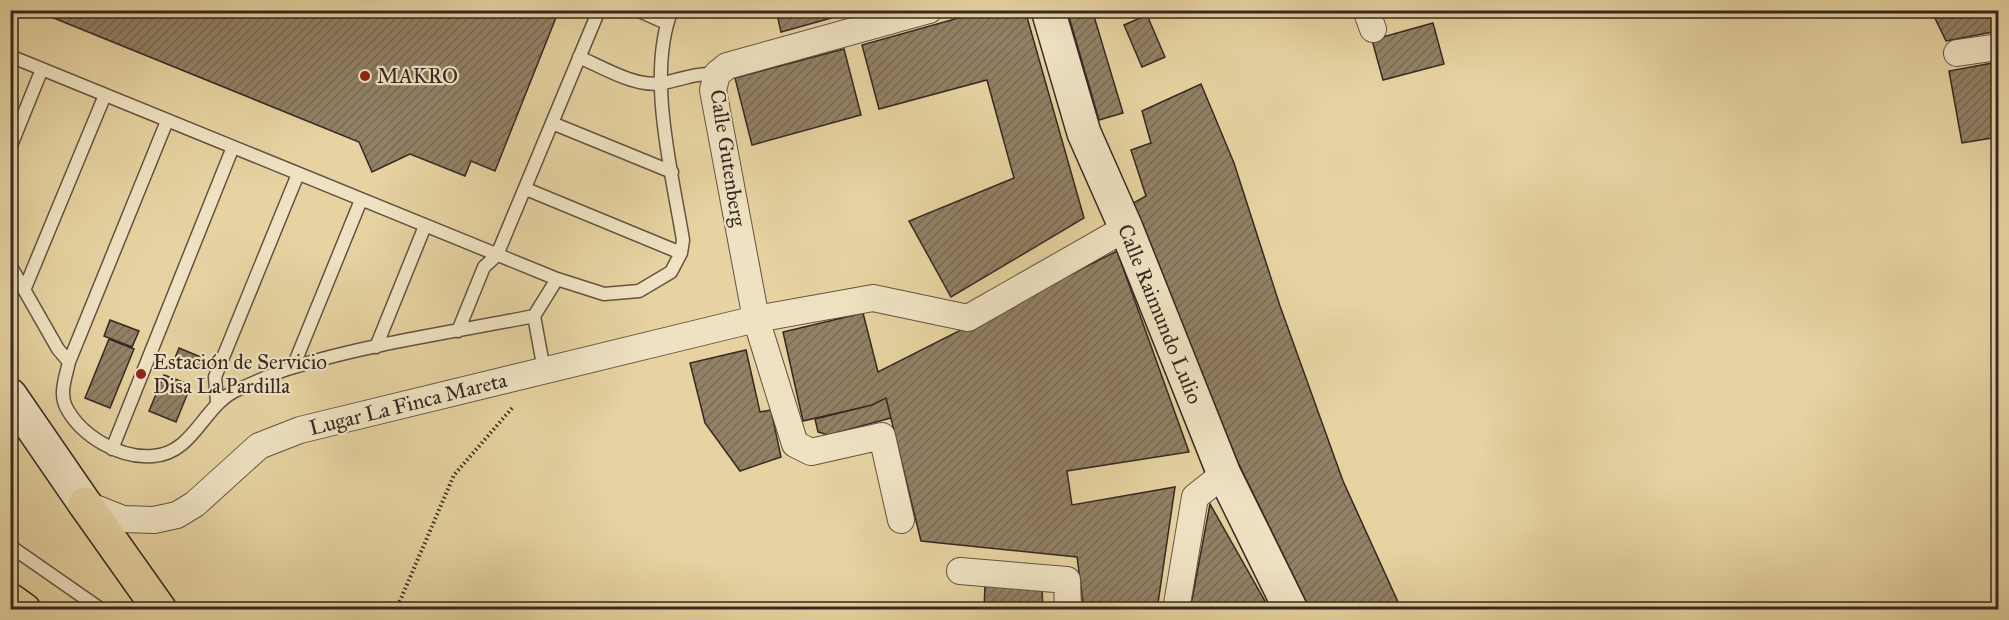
<svg xmlns="http://www.w3.org/2000/svg" width="2009" height="620" viewBox="0 0 2009 620" font-family="'IM FELL Great Primer',serif">
<defs>
<pattern id="building-hatch" width="6" height="6" patternUnits="userSpaceOnUse" patternTransform="scale(1.5)"><rect width="6" height="6" fill="#928165"/><path d="M-1 1l2-2M0 6l6-6M5 7l2-2" fill="none" stroke="#786a53"/></pattern>
</defs>
<rect width="100%" height="100%" fill="#e6d3a1"/>
<filter id="stains"><feTurbulence type="fractalNoise" baseFrequency=".00333" numOctaves="4"/><feColorMatrix values="0 0 0 0 .2 0 0 0 0 .09 0 0 0 0 .02 0 0 0 .5 -.17"/></filter>
<radialGradient id="worn" r=".72"><stop offset=".6" stop-color="#630" stop-opacity="0"/><stop offset="1" stop-color="#630" stop-opacity=".3"/></radialGradient>
<path fill="url(#building-hatch)" stroke="#372823" stroke-width="1.5" d="M34,10H559L495,171L471,161L465,176L410,154L372,172L359,142Z
M776,10H833L835,17L781,32Z
M987,10H1025L1084,218L951,297L909,221L1014,178L987,80L879,109L862,45Z
M1067,10H1101L1093,13L1123,113L1099,120Z
M1931,10H1998V31L1946,41Z
M1147,15L1165,57L1142,67L1124,25Z
M1433,23L1444,64L1383,80L1372,40Z
M844,49L861,115L752,145L735,78Z
M1998,62V137L1962,143L1949,71Z
M1201,84L1234,163L1280,306L1343,481L1398,602L1385,610H1310L1228,442L1128,206L1146,196L1131,150L1151,143L1142,111Z
M1117,251L1189,452L1067,471L1072,505L1175,487L1157,610H1084L1077,557L921,541L886,398L872,405L803,421L783,332L863,313L878,372Z
M110,320L139,331L132,347L104,336Z
M109,339L134,349L110,408L85,398Z
M179,348L203,358L198,368L175,358Z
M746,350L760,412L771,410L781,457L740,471L705,423L690,363Z
M164,375L191,385L176,422L149,411Z
M886,398L891,418L828,435L818,432L815,419L872,405Z
M1210,504L1270,610H1190Z
M985,585L1042,588L1043,610H984Z"/>
<g fill="none" stroke-linecap="round" stroke-linejoin="round">
<g stroke="#635342" stroke-width="15">
<path id="lane" d="M637,10L666,23
M10,56L557,279L534,316
M579,57C604,68 636,88 663,83C684,79 694,73 717,74
M167,121L69,362C66,376 59,393 66,407C81,436 120,459 153,456C195,453 203,404 239,389C257,382 275,372 294,367C372,343 455,332 534,316L544,370
M552,123L672,172
M10,148L42,69
M526,189L681,253
M10,265L58,349L69,362
M557,279L604,294L639,291L671,272L681,253L683,240C672,173 646,73 672,10
M25,288L105,95
M458,331L484,267L497,255L599,10
M376,347L425,226
M293,367L361,200
M217,402L215,377L298,174
M112,449L233,147
M10,546L102,610"/>
</g>
<g stroke="#635342" stroke-width="28">
<path id="street" d="M1366,10L1373,29
M1957,53L1998,47
M85,504L123,519L154,520L177,515L195,504L259,446L300,430L756,319L873,298L968,318L1126,228
M901,520L882,436L811,452L795,444L756,319L713,90L717,74L727,66L929,10
M960,571L1067,580L1068,610
M1176,610L1195,497L1224,474"/>
</g>
<g stroke="#372823" stroke-width="36">
<path id="secondary" d="M1048,10L1084,133L1126,228L1224,474L1291,610
M10,395L85,504"/>
</g>
<g stroke="#372823" stroke-width="36">
<path id="highway" d="M85,504L160,610
M10,600L24,610"/>
</g>
<path stroke="#372823" stroke-width="4" stroke-dasharray="1.5 3" stroke-linecap="butt" d="M396,610L454,475L513,407"/>
<use href="#lane" stroke="#efe2c2" stroke-width="12"/>
<use href="#street" stroke="#efe2c2" stroke-width="26"/>
<use href="#secondary" stroke="#efe2c2" stroke-width="33"/>
<use href="#highway" stroke="#e6d3a1" stroke-width="33"/>
</g>
<g fill="#8f2418" stroke="#efe2c2" stroke-width="2">
<circle cx="365" cy="76" r="6"/>
<circle cx="141" cy="374" r="6"/>
</g>
<g text-anchor="middle" stroke-width="4.5" stroke-linejoin="round" paint-order="stroke">
<g font-size="21" fill="#372823" stroke="#efe2c2" text-anchor="start">
<text x="377" y="83">MAKRO</text>
<text x="153" y="369">Estación de Servicio<tspan x="153" dy="24">Disa La Pardilla</tspan></text>
</g>
<g font-size="21" fill="#372823" stroke="#efe2c2">
<text transform="translate(728 158) rotate(81)" y="7">Calle Gutenberg</text>
<text transform="translate(1160 314) rotate(68)" y="7">Calle Raimundo Lulio</text>
<text transform="translate(408 404) rotate(-14)" y="7">Lugar La Finca Mareta</text>
</g>
</g>
<rect width="2009" height="620" fill="none" stroke="#e6d3a1" stroke-width="36"/>
<rect x="12" y="12" width="1985" height="596" fill="none" stroke="#372823" stroke-width="3"/>
<rect x="18" y="18" width="1973" height="584" fill="none" stroke="#372823" stroke-width="1.5"/>
<rect width="100%" height="100%" filter="url(#stains)"/>
<rect width="100%" height="100%" fill="url(#worn)"/>
</svg>
